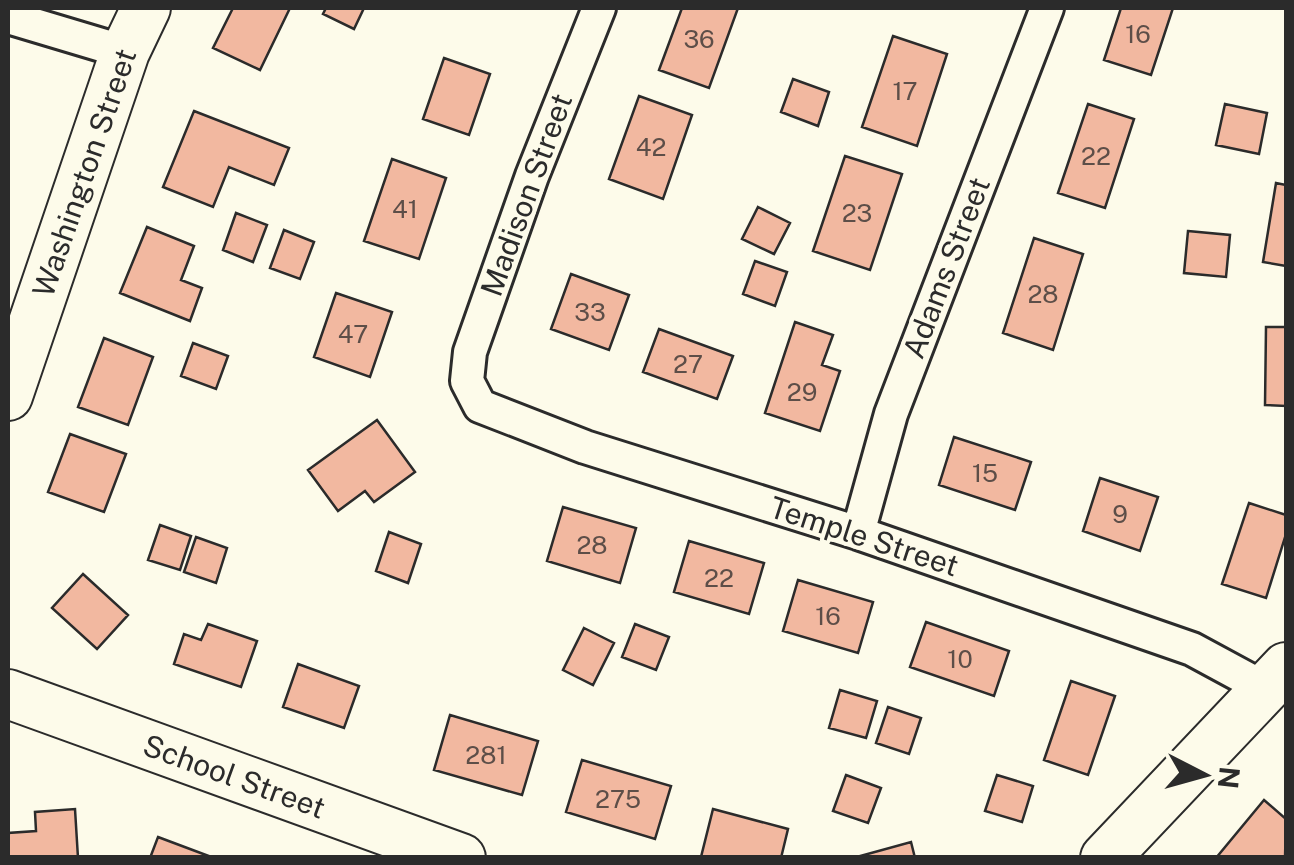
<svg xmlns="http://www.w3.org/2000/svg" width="1294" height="865" viewBox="0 0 1294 865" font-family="'Public Sans',sans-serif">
<rect width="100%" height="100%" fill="#fdfbea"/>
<path fill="#f2b8a0" stroke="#2b2b2b" stroke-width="2.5" d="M233,8H290L260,70L213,48Z
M326,8H364L354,29L323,14Z
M682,8H738L709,88L659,70Z
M1121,8H1173L1151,75L1104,60Z
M893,36L947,54L917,146L862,127Z
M444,58L490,74L469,135L423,119Z
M793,79L829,92L818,126L781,112Z
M639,96L692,115L663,199L609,179Z
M1088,104L1134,119L1105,208L1058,193Z
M1225,104L1267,113L1259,154L1216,145Z
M194,111L289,148L274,185L229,167L213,207L163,187Z
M845,156L902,174L870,270L813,251Z
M392,159L446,178L419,259L364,241Z
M1276,183L1286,185V266L1263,262Z
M758,207L790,223L774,254L742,239Z
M236,213L267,225L253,262L223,250Z
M147,227L194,246L181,280L202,288L190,321L120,293Z
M284,230L314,242L300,279L270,268Z
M1188,231L1230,235L1226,277L1184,273Z
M1034,238L1083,254L1053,350L1003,333Z
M755,261L787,272L775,306L743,294Z
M571,274L629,295L609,350L551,329Z
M336,293L392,312L370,377L314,357Z
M795,322L833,335L822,365L840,371L820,431L765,413Z
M1266,327H1286V406L1265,405Z
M659,329L733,356L717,399L643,372Z
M104,338L153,357L128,425L78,407Z
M193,343L228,356L216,389L181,376Z
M377,420L415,472L374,502L365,491L338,511L308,470Z
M70,434L126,454L104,512L48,492Z
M954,437L1031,462L1015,510L939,485Z
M1100,478L1158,497L1140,551L1083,531Z
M1249,503L1286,515V534L1266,598L1222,584Z
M563,507L636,528L620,583L547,561Z
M160,525L191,536L180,570L148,560Z
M389,532L421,544L408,583L376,571Z
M196,537L227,548L216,583L184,572Z
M689,541L764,563L749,614L674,592Z
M83,574L128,615L97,649L52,608Z
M798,580L873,602L858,653L783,631Z
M926,622L1009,651L994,696L910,667Z
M208,624L257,641L241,687L174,664L184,634L201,640Z
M635,624L669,637L656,670L622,657Z
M584,628L614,643L593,685L563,670Z
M298,664L359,686L344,728L283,707Z
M1071,681L1115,696L1088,775L1044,760Z
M840,690L877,701L866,738L829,728Z
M888,707L921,718L909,754L876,743Z
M450,715L538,741L522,795L434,770Z
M582,760L671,786L655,839L566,812Z
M846,775L881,788L868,823L833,811Z
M997,775L1033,786L1022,822L985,811Z
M1264,800L1286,819L1285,858H1216Z
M75,809L78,858H8V833L36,831L35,812Z
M713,809L788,829L781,858L701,857Z
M158,837L214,858H150Z
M911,842L915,858H853Z"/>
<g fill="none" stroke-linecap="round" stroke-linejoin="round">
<g stroke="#2b2b2b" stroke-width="38">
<path id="street" d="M599,8L532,176L470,352L467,381L480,406L585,447L858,533L1192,649L1266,689
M8,17L125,52
M858,533L891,414L1047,8"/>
</g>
<g stroke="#2b2b2b" stroke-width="52">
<path id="secondary" d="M8,396L125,52L146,8
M8,694L461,858
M1105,858L1286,667"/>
</g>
<use href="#street" stroke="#fdfbea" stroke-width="32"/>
<use href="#secondary" stroke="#fdfbea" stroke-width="48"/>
</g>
<g text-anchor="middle" stroke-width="8" stroke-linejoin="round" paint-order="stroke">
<g font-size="25" fill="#5d4e48">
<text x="1138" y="43">16</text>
<text x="699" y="48">36</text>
<text x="905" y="100">17</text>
<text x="651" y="156">42</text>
<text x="1096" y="165">22</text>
<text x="405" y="218">41</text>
<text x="857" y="222">23</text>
<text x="1043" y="303">28</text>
<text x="590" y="321">33</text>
<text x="353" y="343">47</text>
<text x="688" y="373">27</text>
<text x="802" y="401">29</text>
<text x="985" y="482">15</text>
<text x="1120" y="523">9</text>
<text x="592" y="554">28</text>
<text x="719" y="587">22</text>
<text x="828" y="625">16</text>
<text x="960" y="668">10</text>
<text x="486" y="764">281</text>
<text x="618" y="808">275</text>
</g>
<g font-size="30" fill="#2b2b2b" stroke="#fdfbea">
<text transform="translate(85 173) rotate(-71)" y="10">Washington Street</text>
<text transform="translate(527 195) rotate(-70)" y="10">Madison Street</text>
<text transform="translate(947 268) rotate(-69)" y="10">Adams Street</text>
<text transform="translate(864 537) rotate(18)" y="10">Temple Street</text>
<text transform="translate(234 777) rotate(20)" y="10">School Street</text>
</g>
</g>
<rect width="1294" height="865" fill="none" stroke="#2b2b2b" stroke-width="20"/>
<g transform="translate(1204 775) rotate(96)" stroke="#fdfbea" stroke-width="8" paint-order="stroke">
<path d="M0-8L18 38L0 25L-18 38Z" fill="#2b2b2b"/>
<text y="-15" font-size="28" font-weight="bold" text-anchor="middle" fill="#2b2b2b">N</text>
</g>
</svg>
